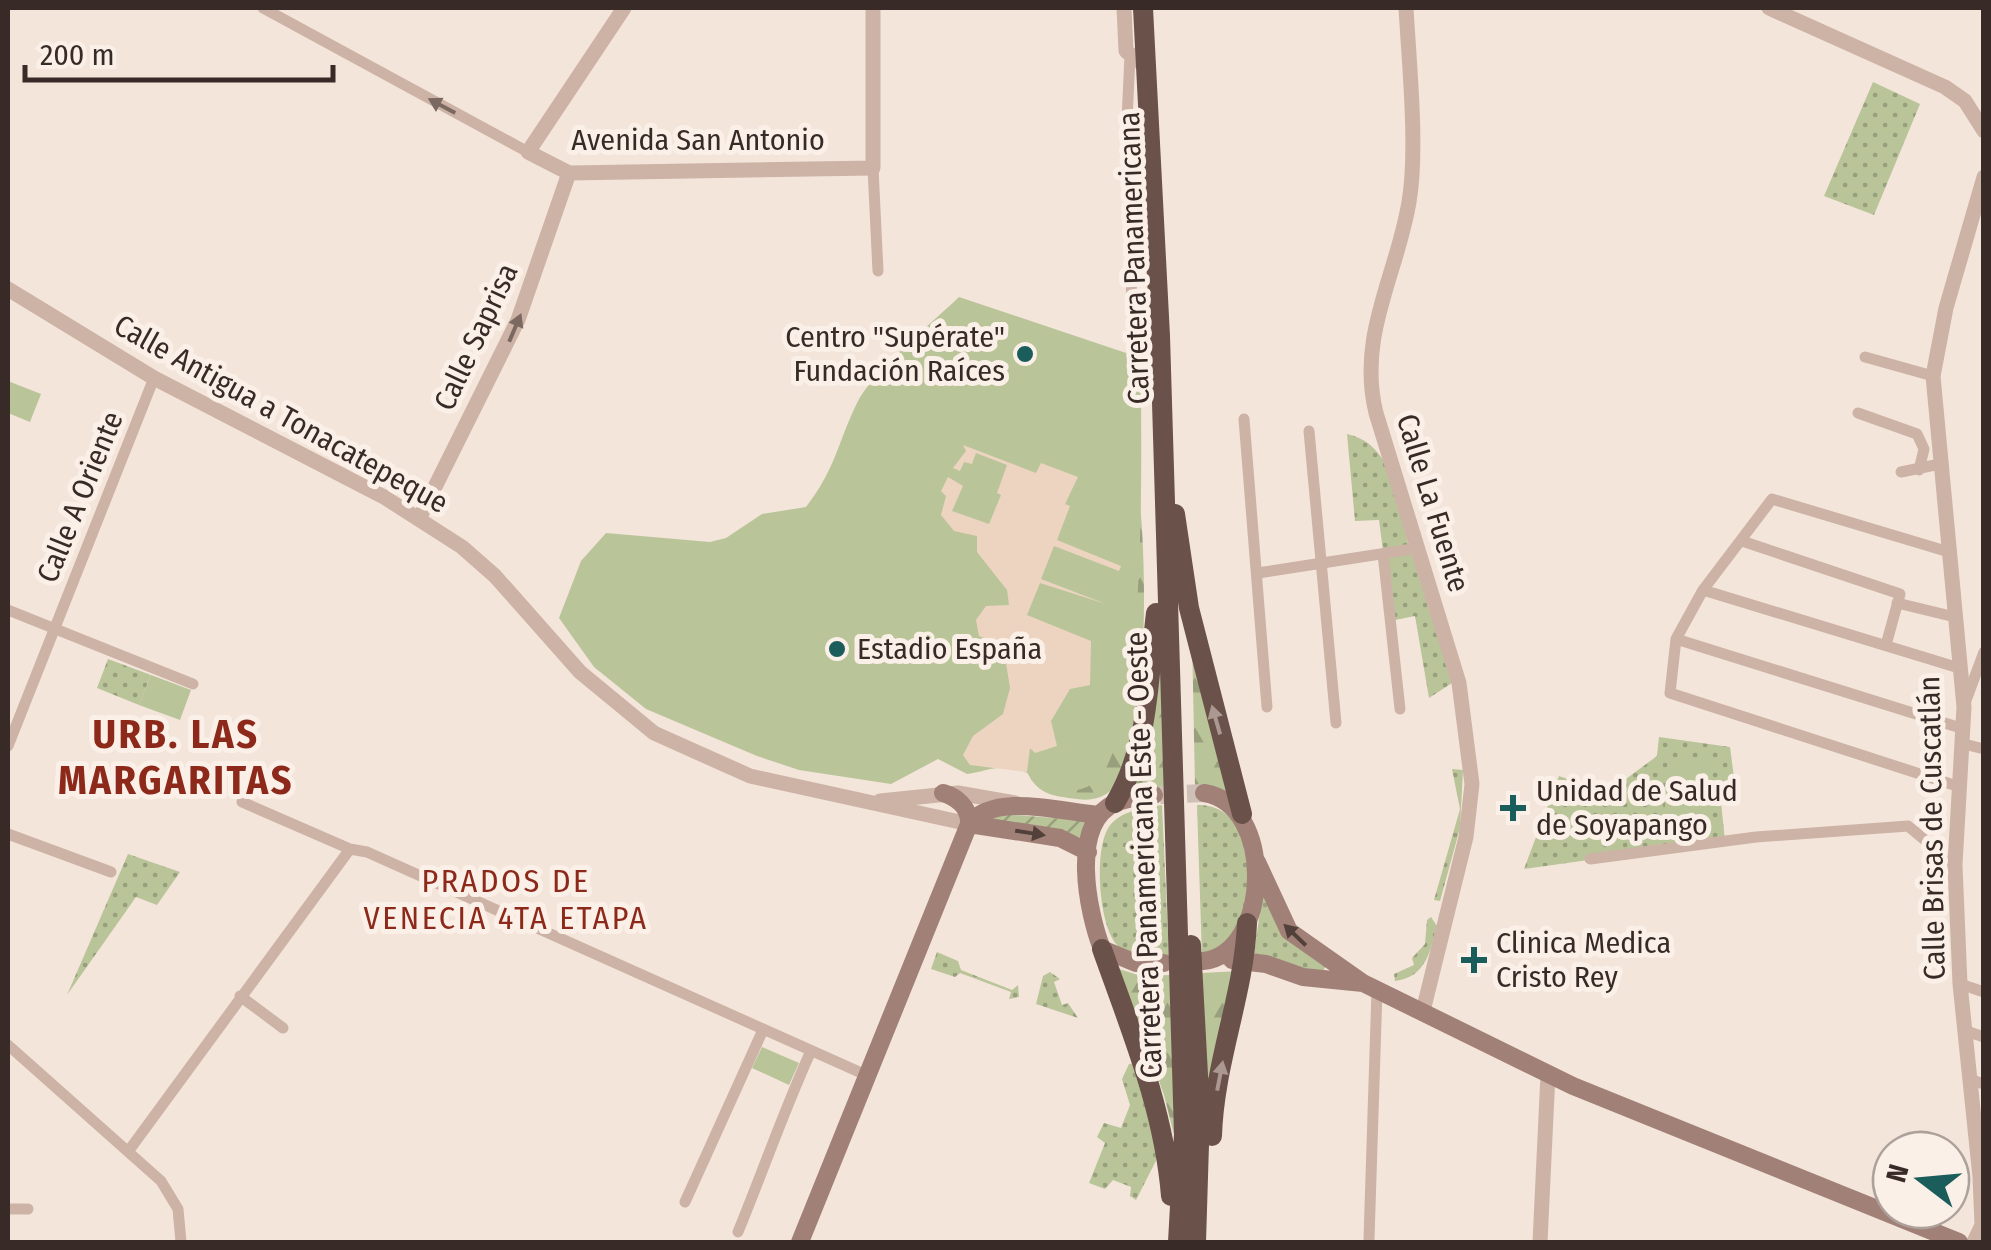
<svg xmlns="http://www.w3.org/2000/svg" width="1991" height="1250" viewBox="0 0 1991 1250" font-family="'Fira Sans Condensed',sans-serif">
<defs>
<pattern id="grass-dots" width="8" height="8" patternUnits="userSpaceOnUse" patternTransform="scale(2.5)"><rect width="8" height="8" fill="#bac499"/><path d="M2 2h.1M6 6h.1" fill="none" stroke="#989f7d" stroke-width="1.8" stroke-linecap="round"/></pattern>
<pattern id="forest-firs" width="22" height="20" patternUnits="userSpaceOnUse" patternTransform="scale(2.5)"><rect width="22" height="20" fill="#bac499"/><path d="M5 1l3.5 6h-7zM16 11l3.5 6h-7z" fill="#989f7d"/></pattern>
<pattern id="garden-furrows" width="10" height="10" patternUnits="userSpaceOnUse" patternTransform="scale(2.5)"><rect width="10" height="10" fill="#bac499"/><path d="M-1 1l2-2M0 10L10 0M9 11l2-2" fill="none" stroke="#989f7d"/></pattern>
</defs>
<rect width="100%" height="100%" fill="#f4e5db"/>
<path fill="url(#grass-dots)" d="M1873,82L1920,104L1874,215L1824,196Z
M1347,434C1395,444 1398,505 1409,547L1383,551L1379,520L1355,521Z
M1412,554L1452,683L1429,698L1415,616L1390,621L1384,557Z
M108,659L151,675L139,705L97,688Z
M1659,737L1730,747L1737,800L1721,802L1725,841L1524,869L1559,776L1607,793L1657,756Z
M1452,769L1463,770L1460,828L1440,901L1434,900L1460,809Z
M1162,805L1169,958C1151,958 1130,959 1117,945C1098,925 1093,844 1111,824C1124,810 1144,808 1162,805Z
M1197,805C1255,802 1260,898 1235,934C1227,945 1214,950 1202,957Z
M128,854L180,872L157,905L136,897L67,995Z
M1263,891L1290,941L1326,965L1322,974L1254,953Z
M1431,917L1437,926C1430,952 1426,977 1395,981L1394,974L1414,965L1412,958L1425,944L1427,920Z
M937,952L958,961L961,970L1012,990L1018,985L1019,997L1009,999L1011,992L960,973L955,977L931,969Z
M1050,972L1060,979L1054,982L1062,1005L1068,1003L1078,1018L1036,1004L1043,976Z
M1136,1063L1162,1149L1136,1200L1130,1196L1131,1187L1113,1180L1105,1189L1089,1183L1105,1143L1097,1137L1104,1123L1121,1128L1130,1105L1122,1079L1129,1064Z"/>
<path fill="url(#forest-firs)" d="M1138,488C1147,548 1151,743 1112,789C1103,799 1089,801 1077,799C1053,796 1038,795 1027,772Z
M1159,627L1167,788L1128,794L1150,738Z
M1192,636L1230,794L1210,785L1195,787Z
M1119,969L1141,976L1170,975L1180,1159L1164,1095Z
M1239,971L1206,1138L1202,973Z"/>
<path fill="url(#garden-furrows)" d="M1005,814L1091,821L1082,838L992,821V816Z"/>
<path fill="#bac499" d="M959,297L1141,358C1140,427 1152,762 1087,787C1055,799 1049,783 1025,772C1003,762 987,771 967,774L938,759L891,784L799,770L757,756L646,709L594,667L559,618L581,561L606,533L710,542L726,538L762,514L806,507C836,468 837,444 857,403C871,373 932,323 959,297Z
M8,381L41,394L30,422L8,413Z
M151,675L191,690L180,720L139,705Z
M1668,758L1712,759L1709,822H1664Z
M762,1047L799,1063L789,1085L752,1068Z"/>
<path fill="#edd4c1" d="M963,445L1036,473L1041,463L1078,477L1065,504L1070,506L1057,540L1121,566L1119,571L1054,546L1041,579L1106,604L1040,583L1027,615L1091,641L1090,685L1070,689L1051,721L1057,746L1035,753L1030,748L1027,772L970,765L963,755L973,736L1003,714L1010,688L1003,645L979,636L976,620L986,606L1009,605L1007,590L977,552V536L954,531L941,515L946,496L941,491L948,477L963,486L952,511L989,524L1001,495L997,493L1007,465L976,453L972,464L964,462L960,471L953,468L966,451Z"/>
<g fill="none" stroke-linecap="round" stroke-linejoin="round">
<path stroke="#cec0b7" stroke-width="18" stroke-dasharray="18 9" stroke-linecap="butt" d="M1160,795L1204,793"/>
<path stroke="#cdb3a6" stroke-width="11" d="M263,8L528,152
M1130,55L1127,120L1133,350
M873,168L878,271
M1865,357L1933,376
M1858,413L1917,434L1924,449L1919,470
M1244,419L1267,707
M1309,431L1336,723
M1901,472L1940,464
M1742,541L1900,594L1886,645
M1949,552L1772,499L1703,590L1676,639L1670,693L1960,787
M1383,554L1400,709
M1258,573L1419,548
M1703,590L1959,668
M1897,603L1955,617
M8,610L193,684
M1676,639L1964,729
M1965,703L1984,652
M1964,744L1984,749
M8,746L154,378
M242,802L350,849
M8,834L111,872
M1590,859L1756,837L1908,826L1955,865
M1960,984L1984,992
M240,996L283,1028
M1966,1031L1984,1037
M8,1045L161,1181L178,1209L181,1242
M1969,1079L1984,1084
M130,1149L350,849L367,852L866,1075
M685,1202L762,1032
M8,1209H28
M738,1232C763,1171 783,1113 810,1053
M1369,1239L1377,990"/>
<path stroke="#cdb3a6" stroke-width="15" d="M624,8L528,152L569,173L873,168V8
M1124,8L1126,51L1145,66
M1406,8C1409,62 1418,150 1409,202C1397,275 1357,336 1376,413L1459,683L1472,784L1466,837L1423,1011
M1769,8L1945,87L1965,101L1984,131
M8,289L154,378L384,497L462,547L495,576L580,672L654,733L750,776L969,824
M419,519L518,320L569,173
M880,801L958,793L1015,803
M1540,1242L1548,1074
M1974,1242L1982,1225L1980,1177L1960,984L1955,865L1964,707L1933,376L1946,308L1984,177"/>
<path stroke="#a18177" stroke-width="18" d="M943,793C957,797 970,808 969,824
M1154,795C1141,797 1126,798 1115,803C1069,824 1088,913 1102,949L1136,963H1164
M969,824L1060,838L1088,852
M1257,862L1289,931L1363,983L1573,1086L1959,1242
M1232,960L1266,964L1303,977L1363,983
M1203,961C1271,954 1276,804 1204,793
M800,1242L969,824C996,791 1064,813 1100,815"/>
<path stroke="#6a514a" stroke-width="20" d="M1143,8L1160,336L1184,1134L1178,1242
M1175,514L1189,608L1242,814
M1115,803C1150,744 1148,679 1156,613
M1191,945L1200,1112L1196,1242
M1102,949C1131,1031 1164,1109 1171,1196
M1212,1136C1214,1063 1244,995 1247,923"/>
</g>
<defs><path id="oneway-solid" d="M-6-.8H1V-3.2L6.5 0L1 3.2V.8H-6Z" transform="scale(2.5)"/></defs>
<g fill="#7b6860">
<use href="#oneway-solid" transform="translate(442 106) rotate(-152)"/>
<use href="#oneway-solid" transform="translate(515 328) rotate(-67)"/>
</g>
<g fill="#ab9991">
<use href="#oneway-solid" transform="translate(1216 720) rotate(-106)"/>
<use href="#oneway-solid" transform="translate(1220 1076) rotate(-79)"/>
</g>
<g fill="#52403b">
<use href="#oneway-solid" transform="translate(1030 833) rotate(9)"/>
<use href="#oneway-solid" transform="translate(1295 935) rotate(-136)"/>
</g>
<g fill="#1a5d5a" stroke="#fbf0e8" stroke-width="4">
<circle cx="1025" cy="354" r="10"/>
<circle cx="837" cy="649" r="10"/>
<path d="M1508 793h10v10h10v10h-10v10h-10v-10h-10v-10h10z"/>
<path d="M1469 945h10v10h10v10h-10v10h-10v-10h-10v-10h10z"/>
</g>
<g text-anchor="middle" stroke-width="10" stroke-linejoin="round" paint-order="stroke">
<g font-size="30" fill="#382b27" stroke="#fbf0e8">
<text x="698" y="150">Avenida San Antonio</text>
<text transform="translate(1134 258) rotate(-92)" y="10">Carretera Panamericana</text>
<text transform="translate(476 337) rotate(-65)" y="10">Calle Saprisa</text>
<text transform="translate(281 414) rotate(29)" y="10">Calle Antigua a Tonacatepeque</text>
<text transform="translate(80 497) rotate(-68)" y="10">Calle A Oriente</text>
<text transform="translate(1433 503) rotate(73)" y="10">Calle La Fuente</text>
<text transform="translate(1932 828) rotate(-91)" y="10">Calle Brisas de Cuscatlán</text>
<text transform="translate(1144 855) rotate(-92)" y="10">Carretera Panamericana Este - Oeste</text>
</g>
<g font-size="30" fill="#382b27" stroke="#fbf0e8" text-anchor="start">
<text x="1005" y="347" text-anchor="end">Centro "Supérate"<tspan x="1005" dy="34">Fundación Raíces</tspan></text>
<text x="857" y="659">Estadio España</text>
<text x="1536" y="801">Unidad de Salud<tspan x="1536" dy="34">de Soyapango</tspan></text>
<text x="1496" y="953">Clinica Medica<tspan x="1496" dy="34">Cristo Rey</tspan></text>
</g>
<g font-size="32" letter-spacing="2.5" fill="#8d291a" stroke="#fbf0e8">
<text x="506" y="892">PRADOS DE<tspan x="506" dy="37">VENECIA 4TA ETAPA</tspan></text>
</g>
<g font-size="40" font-weight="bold" letter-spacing="2.5" fill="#8d291a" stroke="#fbf0e8">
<text x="176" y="748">URB. LAS<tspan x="176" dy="46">MARGARITAS</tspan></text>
</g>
</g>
<rect width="1991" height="1250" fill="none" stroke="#382b27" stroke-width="20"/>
<g transform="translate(1921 1180) rotate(286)"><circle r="48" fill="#fbf0e8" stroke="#ada19b" stroke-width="2.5"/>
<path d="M0-8L18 38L0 25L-18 38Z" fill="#1a5d5a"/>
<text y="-15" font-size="28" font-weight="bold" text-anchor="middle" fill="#382b27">N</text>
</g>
<path d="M25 65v15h308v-15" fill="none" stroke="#382b27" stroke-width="5"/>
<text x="40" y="65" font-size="30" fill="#382b27" stroke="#fbf0e8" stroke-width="8" paint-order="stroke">200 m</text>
</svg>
